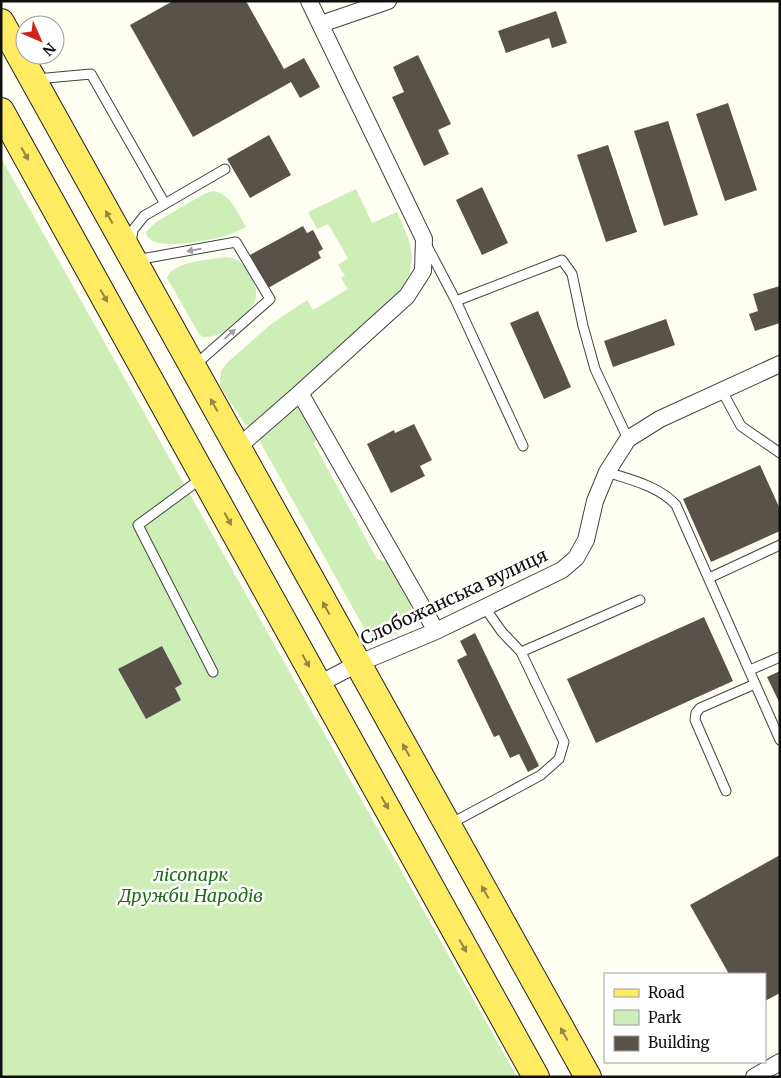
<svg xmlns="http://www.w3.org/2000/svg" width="781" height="1078" viewBox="0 0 781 1078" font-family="Merriweather,serif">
<rect width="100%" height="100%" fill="#fffef2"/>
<path fill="#cdeeb7" d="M1,158L517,1077H1Z
M356,189L372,223L397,212C414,250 420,263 395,299L251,427L245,424L220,386L221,371L227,363L270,325L307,300L313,310L348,289L341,278L345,276L338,265L348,258L328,224L317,229L308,212Z
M213,191C231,194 238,213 246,227C239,230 232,234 225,236C210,240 148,254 146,232L156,222L204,194Z
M226,257C236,258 242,262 248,271C253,279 257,287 256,297C253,315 222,339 203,337L199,334L167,278C173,261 209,260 226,257Z
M298,406L321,430L314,444L377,559L391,563C405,590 428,616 392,636C382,641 377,642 368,635L259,440L288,410Z"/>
<path fill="#59524b" d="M173,1H246L284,69L304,58L320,87L300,98L291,82L193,137L130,25Z
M556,11L567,43L552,48L549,38L506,53L498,31Z
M418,55L451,124L438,130L449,154L424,166L392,97L404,92L393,67Z
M728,103L757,190L725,201L696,114Z
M668,121L698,215L664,226L634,131Z
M269,135L291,175L250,198L227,159Z
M608,145L637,232L606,242L577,155Z
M482,187L508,243L482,255L456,200Z
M303,226L307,233L313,230L323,249L318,252L321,258L268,288L250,255Z
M780,286V323L755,331L749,314L758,311L753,294Z
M538,311L571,387L544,399L510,323Z
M666,319L675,345L613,367L604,341Z
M414,424L432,460L420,466L425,476L391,493L367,444L394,430L395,433Z
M760,465L780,509V531L711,562L683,499Z
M704,617L733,681L596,743L567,679Z
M475,633L539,766L528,772L519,754L510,758L499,735L494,737L457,660L467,655L460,641Z
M162,646L182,684L175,688L181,700L146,719L118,669Z
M780,671V704L767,677Z
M780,855V993L765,1001V974H729L690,905Z"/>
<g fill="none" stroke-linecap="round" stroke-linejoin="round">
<g stroke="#424242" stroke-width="11">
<path id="service" d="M36,79L91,74L165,204
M131,244L133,230L144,216L225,169
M426,244L456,301L523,446
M136,260L236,242L270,299L195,365
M456,301L562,260L572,274L583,326L595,369L628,439
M722,391L741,426L780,453
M607,472C631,480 659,486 676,505L780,740
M202,478L138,525L213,672
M709,578L780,545
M521,652L640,600
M750,670L780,657
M726,791L695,720L696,713L700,708L755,684
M450,824L541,775L559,759L564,742L521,652L502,632L485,608"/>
</g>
<g stroke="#424242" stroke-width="18">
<path id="minor" d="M309,1L424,239L423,271L407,296L300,393L436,631
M321,24L388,1
M237,448L300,393
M319,684L357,664L436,631L562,570L576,558L586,540L595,501L607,472L628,439L660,419L780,364
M754,1077L780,1062"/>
</g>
<g stroke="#202020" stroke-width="28">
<path id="primary" d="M1,22L588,1077
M1,111L536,1077"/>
</g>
<use href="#service" stroke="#fff" stroke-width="9"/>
<use href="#minor" stroke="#fff" stroke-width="16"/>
<use href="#primary" stroke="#ffeb62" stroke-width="26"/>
</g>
<defs><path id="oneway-solid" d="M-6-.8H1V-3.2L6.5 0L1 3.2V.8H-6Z" transform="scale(1.25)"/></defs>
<g fill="#93883d">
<use href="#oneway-solid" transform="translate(25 154) rotate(61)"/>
<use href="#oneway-solid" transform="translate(109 217) rotate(-119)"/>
<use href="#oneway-solid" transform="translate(104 296) rotate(61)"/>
<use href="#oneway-solid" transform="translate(214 405) rotate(-119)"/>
<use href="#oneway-solid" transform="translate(228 519) rotate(61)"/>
<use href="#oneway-solid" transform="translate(326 608) rotate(-119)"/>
<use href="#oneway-solid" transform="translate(306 661) rotate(61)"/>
<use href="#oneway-solid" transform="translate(406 750) rotate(-119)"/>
<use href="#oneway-solid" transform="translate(385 803) rotate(61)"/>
<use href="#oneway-solid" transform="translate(485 892) rotate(-119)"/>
<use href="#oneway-solid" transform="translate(463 946) rotate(61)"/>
<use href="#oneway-solid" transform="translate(564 1034) rotate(-119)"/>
</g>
<g fill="#9f9f9f">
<use href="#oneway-solid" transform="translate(194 250) rotate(170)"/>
<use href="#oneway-solid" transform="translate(230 334) rotate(-42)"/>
</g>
<g text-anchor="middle" stroke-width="5" stroke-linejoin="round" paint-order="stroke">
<g font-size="18" fill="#0f0f0f" stroke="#fff">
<text transform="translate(454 597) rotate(-25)" y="6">Слобожанська вулиця</text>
</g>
<g font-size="18" font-style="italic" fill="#206f18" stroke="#fff">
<text x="191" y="881">лісопарк<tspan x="191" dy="21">Дружби Народів</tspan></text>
</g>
</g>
<rect width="781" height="1078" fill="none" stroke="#0f0f0f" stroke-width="5"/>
<rect x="604" y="973" width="162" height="90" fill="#ffffff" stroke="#9f9f9f"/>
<rect x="614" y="989" width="25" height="8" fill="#ffeb62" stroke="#9f9f9f"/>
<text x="648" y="998" font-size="15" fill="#0f0f0f">Road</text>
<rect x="614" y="1010" width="25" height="15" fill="#cdeeb7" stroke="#9f9f9f"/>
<text x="648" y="1023" font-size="15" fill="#0f0f0f">Park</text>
<rect x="614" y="1036" width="25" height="15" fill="#59524b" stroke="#9f9f9f"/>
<text x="648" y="1048" font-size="15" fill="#0f0f0f">Building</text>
<g transform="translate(40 40) rotate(135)"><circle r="24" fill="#ffffff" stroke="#9f9f9f"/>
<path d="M0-4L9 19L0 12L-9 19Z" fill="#cf2518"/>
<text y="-8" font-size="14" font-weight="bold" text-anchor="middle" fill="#0f0f0f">N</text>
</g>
</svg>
